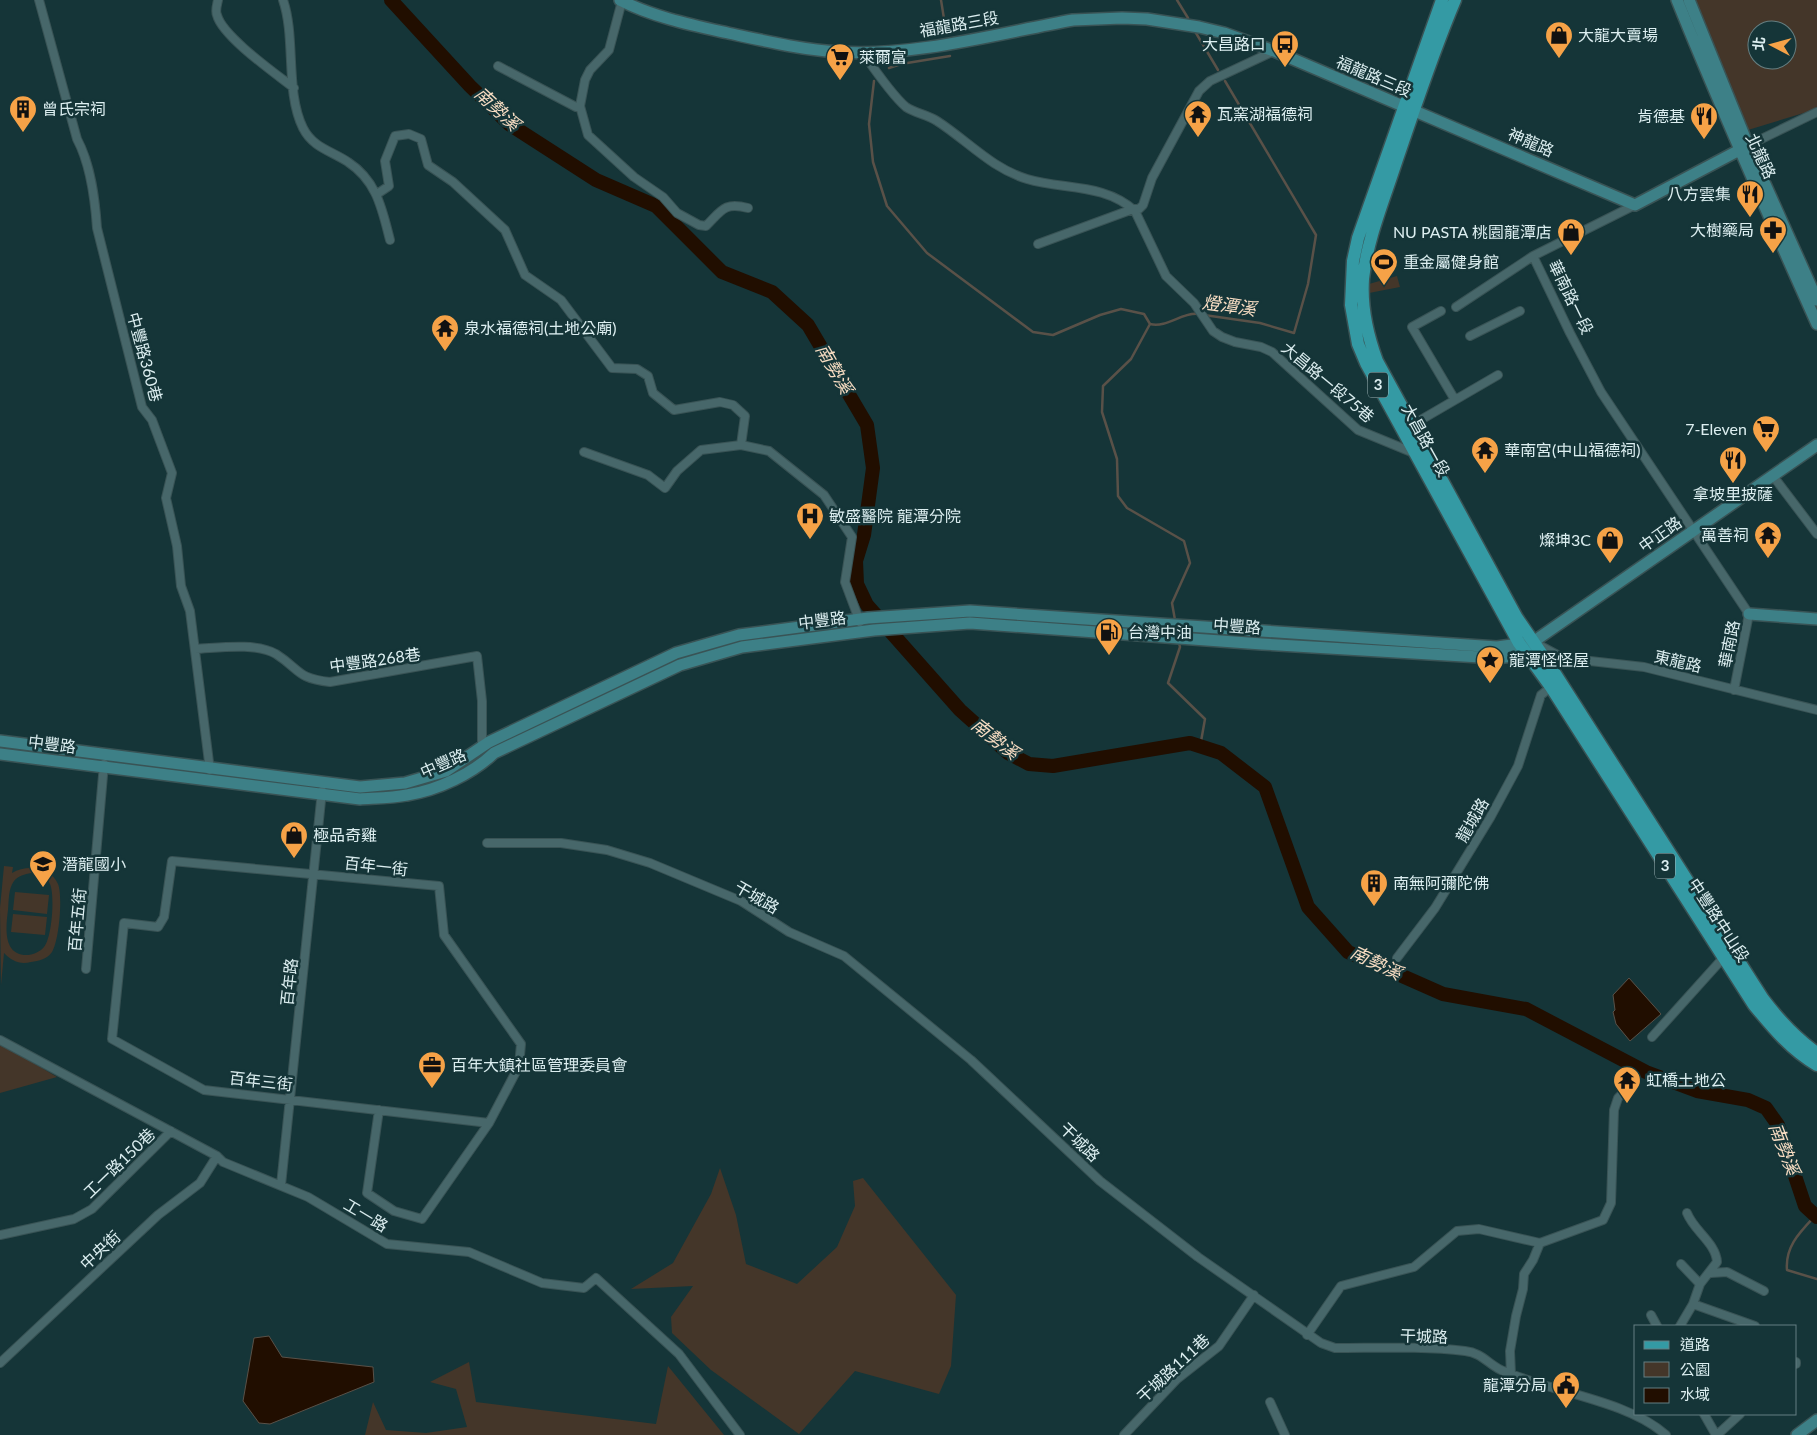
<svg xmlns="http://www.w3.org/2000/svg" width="1817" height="1435" viewBox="0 0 1817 1435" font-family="Lato,'Noto Sans TC',sans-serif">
<rect width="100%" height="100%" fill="#153538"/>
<path fill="#443629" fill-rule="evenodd" d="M1695,0H1817V109L1748,130ZM1757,30H1787V60H1757Z
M1397,276L1400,287L1369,293V284Z
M4,866L13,867L12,873C27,864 51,867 58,884C63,896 59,942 52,952C47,959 39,961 31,962C20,965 12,961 4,953L1,985L0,908ZM31,873C38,875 47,877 50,884C55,895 52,938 44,947C41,951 33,955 28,955C2,956 6,926 8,910C9,901 8,889 14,881C18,876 25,874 31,873Z
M15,892L49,895L47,914L13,910Z
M13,914L47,917L45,935L11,932Z
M0,1043L57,1077L0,1093Z
M720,1168L736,1215L746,1264L797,1284L837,1247L855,1206L853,1181L863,1178L956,1295L951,1366L939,1394L855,1371L799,1434L711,1370L672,1333L671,1317L693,1286L631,1289L673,1263L711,1194Z
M469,1362L476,1402L656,1424L668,1366L724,1435H365L373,1402L386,1430L426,1433L467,1427L456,1389L430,1382Z"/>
<path fill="#210e00" stroke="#595148" d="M1629,978L1661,1014L1630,1041L1616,1024L1613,1012L1615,1010L1613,995Z
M269,1336L282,1357L373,1367L374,1382L270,1424L259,1423L243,1401L254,1338Z"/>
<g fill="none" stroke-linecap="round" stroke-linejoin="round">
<path stroke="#595148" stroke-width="2.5" d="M941,0L946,31
M1177,0L1188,18
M1196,33L1218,70
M889,68L901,64L950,56
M874,81L869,124L873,162L887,206L927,253L1033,332L1053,335L1100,315L1121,309L1144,314L1150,324
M1204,315L1260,323L1294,333L1308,284L1316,235L1225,81
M1175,620L1172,603L1190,563L1184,541L1127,508L1118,496L1117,459L1102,412L1103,386L1131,359L1150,324C1168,328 1181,312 1199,314
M1179,643L1180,647L1168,683L1205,719L1200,747
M1815,1216C1799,1233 1785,1247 1787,1270L1817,1279"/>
<path stroke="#210e00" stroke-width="14" d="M391,0L470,86L509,124L596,180L656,206L722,272L772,292L808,325L867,425L873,468L864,535L856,561L857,584L867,605L960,710L1008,753L1029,764L1053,766L1190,743L1221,753L1265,787L1308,907L1348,952L1443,994L1526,1009L1646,1072L1697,1091L1748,1100L1766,1108L1778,1125L1805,1206L1817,1217"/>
<g stroke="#395355" stroke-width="10">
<path id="street" d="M39,0L77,139C91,165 95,199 97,228L142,407L152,420L172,473L166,498L177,546L181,586L190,611L210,770
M218,0C217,5 215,11 217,15C222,36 276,74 294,88
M283,0C296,37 285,92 303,128C313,148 332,151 348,162C377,181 382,209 390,240
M863,53C872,66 894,97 906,107C915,113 928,115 937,121C968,141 991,168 1027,179C1064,190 1104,183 1135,211L1166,276L1194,303L1213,331L1222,337L1235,342L1261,347L1272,352L1358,430L1414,453
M498,66L576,107L580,106L585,80L590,70L609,50L622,1
M580,106L588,135L634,177L663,197L677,213L699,225L706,226C722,210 724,202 748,208
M1749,145L1817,112
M377,194L389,186L385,161L395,136L409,134L421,139L428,165L453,182L505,230L525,275L561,300L612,368L637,369L648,376L653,393L674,410L720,402L733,405L745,416L741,445
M1038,244L1133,209H1139L1143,205L1152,178L1199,91L1210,81L1274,51
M1533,256L1570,333L1601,392L1749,614L1734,690
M1456,307L1533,256L1635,205
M1441,311L1412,327L1455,400
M1470,336L1520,311
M1412,425L1498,375
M584,452L648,475L665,488L677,471L701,450L741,445L769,451L824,495L852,537L845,582L860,622
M1773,476L1817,534
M1537,644L1563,658L1644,667L1817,710
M195,649C218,648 255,642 276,654C301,670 296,678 330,682L477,656L482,701V747
M487,843H561L607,850L650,863L741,901L789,932L844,956L971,1060L1100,1181L1198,1257L1321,1343L1335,1348C1378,1348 1422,1346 1465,1351C1482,1353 1487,1363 1501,1370C1550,1392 1627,1400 1666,1435
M1397,958L1435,908L1490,818L1518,766L1541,695L1551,687
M86,969L104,764
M1652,1037L1724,957
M0,1040L217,1156L223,1162L308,1197L387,1244L469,1252L542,1283L584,1288L596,1278L679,1354L740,1435
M379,1110L367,1193L394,1211L422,1219L489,1123L519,1066L521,1044L444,935L439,886L172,861L164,917L158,927L124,923L112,1039L204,1090L489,1123
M281,1185L322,791
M0,1235L74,1219L92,1209L171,1131
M1681,1264L1700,1284
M1711,1273L1727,1272L1764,1291
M1693,1304L1755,1326
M1651,1315L1657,1326
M1680,1326L1693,1304L1700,1284L1717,1262C1716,1243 1694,1231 1687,1213
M1307,1335L1341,1286L1414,1267L1457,1231L1479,1229L1540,1243
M1796,1362V1364
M0,1363L158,1215L200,1183L217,1156
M1511,1374L1510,1351L1516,1316L1523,1289L1524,1274L1533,1260L1540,1243L1603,1220L1611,1203L1614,1110L1618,1098L1633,1083
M1270,1402L1285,1435
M1704,1414L1716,1435
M1124,1435L1177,1379L1219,1346L1254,1295
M1717,1435L1740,1414"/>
</g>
<g stroke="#395355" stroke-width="14">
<path id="secondary" d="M620,0C653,17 692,25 728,33C765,41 803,50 840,52C914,57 1000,33 1073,20L1122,18L1147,19L1199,27L1224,33L1274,51L1635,205L1749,145
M1677,0C1721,109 1769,217 1817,324
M1689,0L1752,155L1817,300
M1749,614L1817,619
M0,741L360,787L405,783L446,771L489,742L676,653L739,635L868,618L970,611L1497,647L1533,642L1817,445
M0,754L360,799C375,798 392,798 407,795C438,790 472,774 494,753L680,665L742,647L874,630L970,623L1262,644L1497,658L1528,654L1530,648
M1797,1435L1817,1420"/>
</g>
<g stroke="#395355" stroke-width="15">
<path id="primary" d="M1442,0L1358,238L1353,261L1351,305L1358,344L1366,363L1519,643L1551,687L1754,1005C1773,1028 1791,1050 1817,1065
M1455,0C1432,54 1414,110 1395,165C1383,202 1367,240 1363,279C1361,308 1367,334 1377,361L1517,618L1554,672L1763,999C1779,1020 1795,1038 1817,1053"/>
</g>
<use href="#street" stroke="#47676a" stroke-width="8"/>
<use href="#secondary" stroke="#3d8087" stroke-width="11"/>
<use href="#primary" stroke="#349aa4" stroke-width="12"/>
</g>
<defs>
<g id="shop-pin" transform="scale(1.4375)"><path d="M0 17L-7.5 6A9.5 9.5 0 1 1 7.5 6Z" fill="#f6a247" stroke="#153538"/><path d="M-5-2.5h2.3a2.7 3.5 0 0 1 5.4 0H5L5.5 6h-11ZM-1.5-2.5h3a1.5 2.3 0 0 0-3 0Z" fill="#111"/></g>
<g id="bus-pin" transform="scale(1.4375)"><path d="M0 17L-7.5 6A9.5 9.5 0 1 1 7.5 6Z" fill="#f6a247" stroke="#153538"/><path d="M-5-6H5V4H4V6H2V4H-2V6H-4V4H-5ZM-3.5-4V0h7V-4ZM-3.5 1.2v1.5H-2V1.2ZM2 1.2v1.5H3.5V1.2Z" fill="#111"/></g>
<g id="supermarket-pin" transform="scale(1.4375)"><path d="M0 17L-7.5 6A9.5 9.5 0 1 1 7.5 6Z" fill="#f6a247" stroke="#153538"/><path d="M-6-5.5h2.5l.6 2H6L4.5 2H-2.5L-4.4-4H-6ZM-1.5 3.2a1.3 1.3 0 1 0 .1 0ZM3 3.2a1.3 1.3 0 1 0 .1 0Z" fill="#111"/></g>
<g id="building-pin" transform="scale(1.4375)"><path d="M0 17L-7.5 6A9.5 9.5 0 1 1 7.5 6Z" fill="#f6a247" stroke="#153538"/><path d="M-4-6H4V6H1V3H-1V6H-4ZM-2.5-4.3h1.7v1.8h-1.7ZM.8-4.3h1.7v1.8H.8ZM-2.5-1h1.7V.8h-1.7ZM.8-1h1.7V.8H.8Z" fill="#111"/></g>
<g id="temple-pin" transform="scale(1.4375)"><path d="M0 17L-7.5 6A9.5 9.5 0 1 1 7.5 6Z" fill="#f6a247" stroke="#153538"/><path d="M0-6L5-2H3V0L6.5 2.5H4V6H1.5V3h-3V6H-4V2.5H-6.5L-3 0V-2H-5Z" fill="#111"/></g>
<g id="restaurant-pin" transform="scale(1.4375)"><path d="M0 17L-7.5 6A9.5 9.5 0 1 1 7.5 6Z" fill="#f6a247" stroke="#153538"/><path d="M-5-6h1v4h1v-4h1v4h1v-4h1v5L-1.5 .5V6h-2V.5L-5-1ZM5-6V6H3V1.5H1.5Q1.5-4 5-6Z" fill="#111"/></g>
<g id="pharmacy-pin" transform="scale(1.4375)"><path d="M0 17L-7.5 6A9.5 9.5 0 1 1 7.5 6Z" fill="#f6a247" stroke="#153538"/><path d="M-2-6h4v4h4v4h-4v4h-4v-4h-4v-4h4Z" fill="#111"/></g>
<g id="stadium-pin" transform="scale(1.4375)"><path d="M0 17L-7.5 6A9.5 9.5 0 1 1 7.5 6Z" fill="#f6a247" stroke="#153538"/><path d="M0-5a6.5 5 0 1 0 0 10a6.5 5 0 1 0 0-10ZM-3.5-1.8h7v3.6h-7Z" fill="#111"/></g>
<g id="hospital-pin" transform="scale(1.4375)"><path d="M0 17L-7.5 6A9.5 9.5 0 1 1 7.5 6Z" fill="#f6a247" stroke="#153538"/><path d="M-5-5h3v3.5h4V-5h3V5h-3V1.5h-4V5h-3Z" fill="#111"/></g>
<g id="fuel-pin" transform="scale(1.4375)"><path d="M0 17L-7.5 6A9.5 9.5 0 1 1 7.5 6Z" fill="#f6a247" stroke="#153538"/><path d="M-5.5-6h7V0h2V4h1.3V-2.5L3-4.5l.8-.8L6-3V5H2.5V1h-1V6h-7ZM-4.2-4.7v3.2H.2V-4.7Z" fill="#111"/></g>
<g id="sight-pin" transform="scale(1.4375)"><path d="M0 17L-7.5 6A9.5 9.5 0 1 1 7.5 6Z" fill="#f6a247" stroke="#153538"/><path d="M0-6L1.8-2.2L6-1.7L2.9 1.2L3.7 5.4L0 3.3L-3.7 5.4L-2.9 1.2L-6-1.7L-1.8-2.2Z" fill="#111"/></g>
<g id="school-pin" transform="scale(1.4375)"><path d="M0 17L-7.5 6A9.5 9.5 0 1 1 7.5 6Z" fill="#f6a247" stroke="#153538"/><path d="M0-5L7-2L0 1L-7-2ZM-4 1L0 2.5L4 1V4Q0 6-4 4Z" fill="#111"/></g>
<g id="office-pin" transform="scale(1.4375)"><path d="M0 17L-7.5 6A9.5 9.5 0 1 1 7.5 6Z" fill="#f6a247" stroke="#153538"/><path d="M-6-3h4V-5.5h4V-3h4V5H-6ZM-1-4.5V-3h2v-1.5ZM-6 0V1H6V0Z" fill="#111"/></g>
<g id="civic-pin" transform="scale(1.4375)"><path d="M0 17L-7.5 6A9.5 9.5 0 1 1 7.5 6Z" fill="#f6a247" stroke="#153538"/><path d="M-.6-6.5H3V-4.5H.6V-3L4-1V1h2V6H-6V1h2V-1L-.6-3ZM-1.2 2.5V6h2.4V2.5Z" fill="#111"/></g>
</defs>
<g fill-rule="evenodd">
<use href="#shop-pin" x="1559" y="35"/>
<use href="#bus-pin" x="1285" y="44"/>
<use href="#supermarket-pin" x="840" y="57"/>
<use href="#building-pin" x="23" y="109"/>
<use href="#temple-pin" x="1198" y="114"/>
<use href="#restaurant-pin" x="1704" y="116"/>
<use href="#restaurant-pin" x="1750" y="194"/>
<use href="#pharmacy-pin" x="1773" y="230"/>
<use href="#shop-pin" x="1571" y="232"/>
<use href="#stadium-pin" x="1384" y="262"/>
<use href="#temple-pin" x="445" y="328"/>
<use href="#supermarket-pin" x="1766" y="429"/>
<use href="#temple-pin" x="1485" y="450"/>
<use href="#restaurant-pin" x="1733" y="460"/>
<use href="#hospital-pin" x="810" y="516"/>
<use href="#temple-pin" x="1768" y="535"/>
<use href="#shop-pin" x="1610" y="540"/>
<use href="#fuel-pin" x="1109" y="632"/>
<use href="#sight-pin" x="1490" y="660"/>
<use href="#shop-pin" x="294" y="835"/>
<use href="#school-pin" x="43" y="864"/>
<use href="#building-pin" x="1374" y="883"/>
<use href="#office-pin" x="432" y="1065"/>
<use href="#temple-pin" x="1627" y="1080"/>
<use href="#civic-pin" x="1566" y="1385"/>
</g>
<g text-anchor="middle" stroke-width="5" stroke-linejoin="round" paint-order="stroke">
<g fill="#153538" stroke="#a0b6b9" stroke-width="1">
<rect x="1368" y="372.5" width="20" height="25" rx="4"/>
<rect x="1655" y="853.5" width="20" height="25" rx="4"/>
</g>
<g font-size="15" font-weight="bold" fill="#dceef0">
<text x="1378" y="390">3</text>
<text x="1665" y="871">3</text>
</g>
<g font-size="16" fill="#dceef0" stroke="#153538">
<text transform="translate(959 24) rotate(-10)" y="6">福龍路三段</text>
<text transform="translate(1374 76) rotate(23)" y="6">福龍路三段</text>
<text transform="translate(1531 142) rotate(23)" y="6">神龍路</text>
<text transform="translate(1761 156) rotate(65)" y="6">北龍路</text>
<text transform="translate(1571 297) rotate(64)" y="6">華南路一段</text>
<text transform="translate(145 357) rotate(75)" y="6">中豐路360巷</text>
<text transform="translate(1328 382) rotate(40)" y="6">大昌路一段75巷</text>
<text transform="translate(1426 440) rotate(61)" y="6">大昌路一段</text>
<text transform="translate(1660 534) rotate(-35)" y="6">中正路</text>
<text transform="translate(822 620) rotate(-7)" y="6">中豐路</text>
<text transform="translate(1237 626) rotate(4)" y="6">中豐路</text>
<text transform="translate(1729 644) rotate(-79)" y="6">華南路</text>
<text transform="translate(375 660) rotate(-8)" y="6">中豐路268巷</text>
<text transform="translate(1678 661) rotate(13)" y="6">東龍路</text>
<text transform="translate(52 744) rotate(7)" y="6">中豐路</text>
<text transform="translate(443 763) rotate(-24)" y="6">中豐路</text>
<text transform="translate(1472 820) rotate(-60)" y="6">龍城路</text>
<text transform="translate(376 866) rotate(6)" y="6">百年一街</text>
<text transform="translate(757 897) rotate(30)" y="6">干城路</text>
<text transform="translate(77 920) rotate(-85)" y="6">百年五街</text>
<text transform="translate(1719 920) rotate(57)" y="6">中豐路中山段</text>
<text transform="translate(289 982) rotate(-84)" y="6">百年路</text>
<text transform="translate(261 1081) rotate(6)" y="6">百年三街</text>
<text transform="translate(1080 1142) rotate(44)" y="6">干城路</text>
<text transform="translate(119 1163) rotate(-44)" y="6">工一路150巷</text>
<text transform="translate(366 1215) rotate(31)" y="6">工一路</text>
<text transform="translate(100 1250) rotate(-43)" y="6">中央街</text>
<text transform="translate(1424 1336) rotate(2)" y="6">干城路</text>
<text transform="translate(1173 1368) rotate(-43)" y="6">干城路111巷</text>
</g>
<g font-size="16" fill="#dceef0" stroke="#153538" text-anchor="start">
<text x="1578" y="41">大龍大賣場</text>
<text x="1266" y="50" text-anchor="end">大昌路口</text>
<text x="859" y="63">萊爾富</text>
<text x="42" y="115">曾氏宗祠</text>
<text x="1217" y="120">瓦窯湖福德祠</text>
<text x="1685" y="122" text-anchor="end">肯德基</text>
<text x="1731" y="200" text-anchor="end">八方雲集</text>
<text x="1754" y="236" text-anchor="end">大樹藥局</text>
<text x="1552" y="238" text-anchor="end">NU PASTA 桃園龍潭店</text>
<text x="1403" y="268">重金屬健身館</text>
<text x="464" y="334">泉水福德祠(土地公廟)</text>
<text x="1747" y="435" text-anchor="end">7-Eleven</text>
<text x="1504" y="456">華南宮(中山福德祠)</text>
<text x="1733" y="500" text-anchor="middle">拿坡里披薩</text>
<text x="829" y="522">敏盛醫院 龍潭分院</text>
<text x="1749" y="541" text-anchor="end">萬善祠</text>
<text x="1591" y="546" text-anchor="end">燦坤3C</text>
<text x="1128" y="638">台灣中油</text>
<text x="1509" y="666">龍潭怪怪屋</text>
<text x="313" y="841">極品奇雞</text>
<text x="62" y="870">潛龍國小</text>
<text x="1393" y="889">南無阿彌陀佛</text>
<text x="451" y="1071">百年大鎮社區管理委員會</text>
<text x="1646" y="1086">虹橋土地公</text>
<text x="1547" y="1391" text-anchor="end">龍潭分局</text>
</g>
<g font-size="18" font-style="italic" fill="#f8ddc3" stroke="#153538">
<text transform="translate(497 109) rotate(43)" y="6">南勢溪</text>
<text transform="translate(1229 306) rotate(8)" y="6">燈潭溪</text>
<text transform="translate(834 369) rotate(60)" y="6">南勢溪</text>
<text transform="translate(995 739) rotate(38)" y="6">南勢溪</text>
<text transform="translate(1376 963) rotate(26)" y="6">南勢溪</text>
<text transform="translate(1784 1149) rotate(69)" y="6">南勢溪</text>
</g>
</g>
<rect x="1634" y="1325" width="162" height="90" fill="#153538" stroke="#657f82"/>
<rect x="1644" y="1341" width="25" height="8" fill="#349aa4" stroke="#657f82"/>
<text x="1680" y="1350" font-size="15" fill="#dceef0">道路</text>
<rect x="1644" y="1362" width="25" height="15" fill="#443629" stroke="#657f82"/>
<text x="1680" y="1375" font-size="15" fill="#dceef0">公園</text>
<rect x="1644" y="1388" width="25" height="15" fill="#210e00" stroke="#657f82"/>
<text x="1680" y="1400" font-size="15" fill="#dceef0">水域</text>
<g transform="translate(1772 45) rotate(276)"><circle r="24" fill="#153538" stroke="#657f82"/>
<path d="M0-4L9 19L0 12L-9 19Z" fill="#f6a247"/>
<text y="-8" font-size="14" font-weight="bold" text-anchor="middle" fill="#dceef0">北</text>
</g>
</svg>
